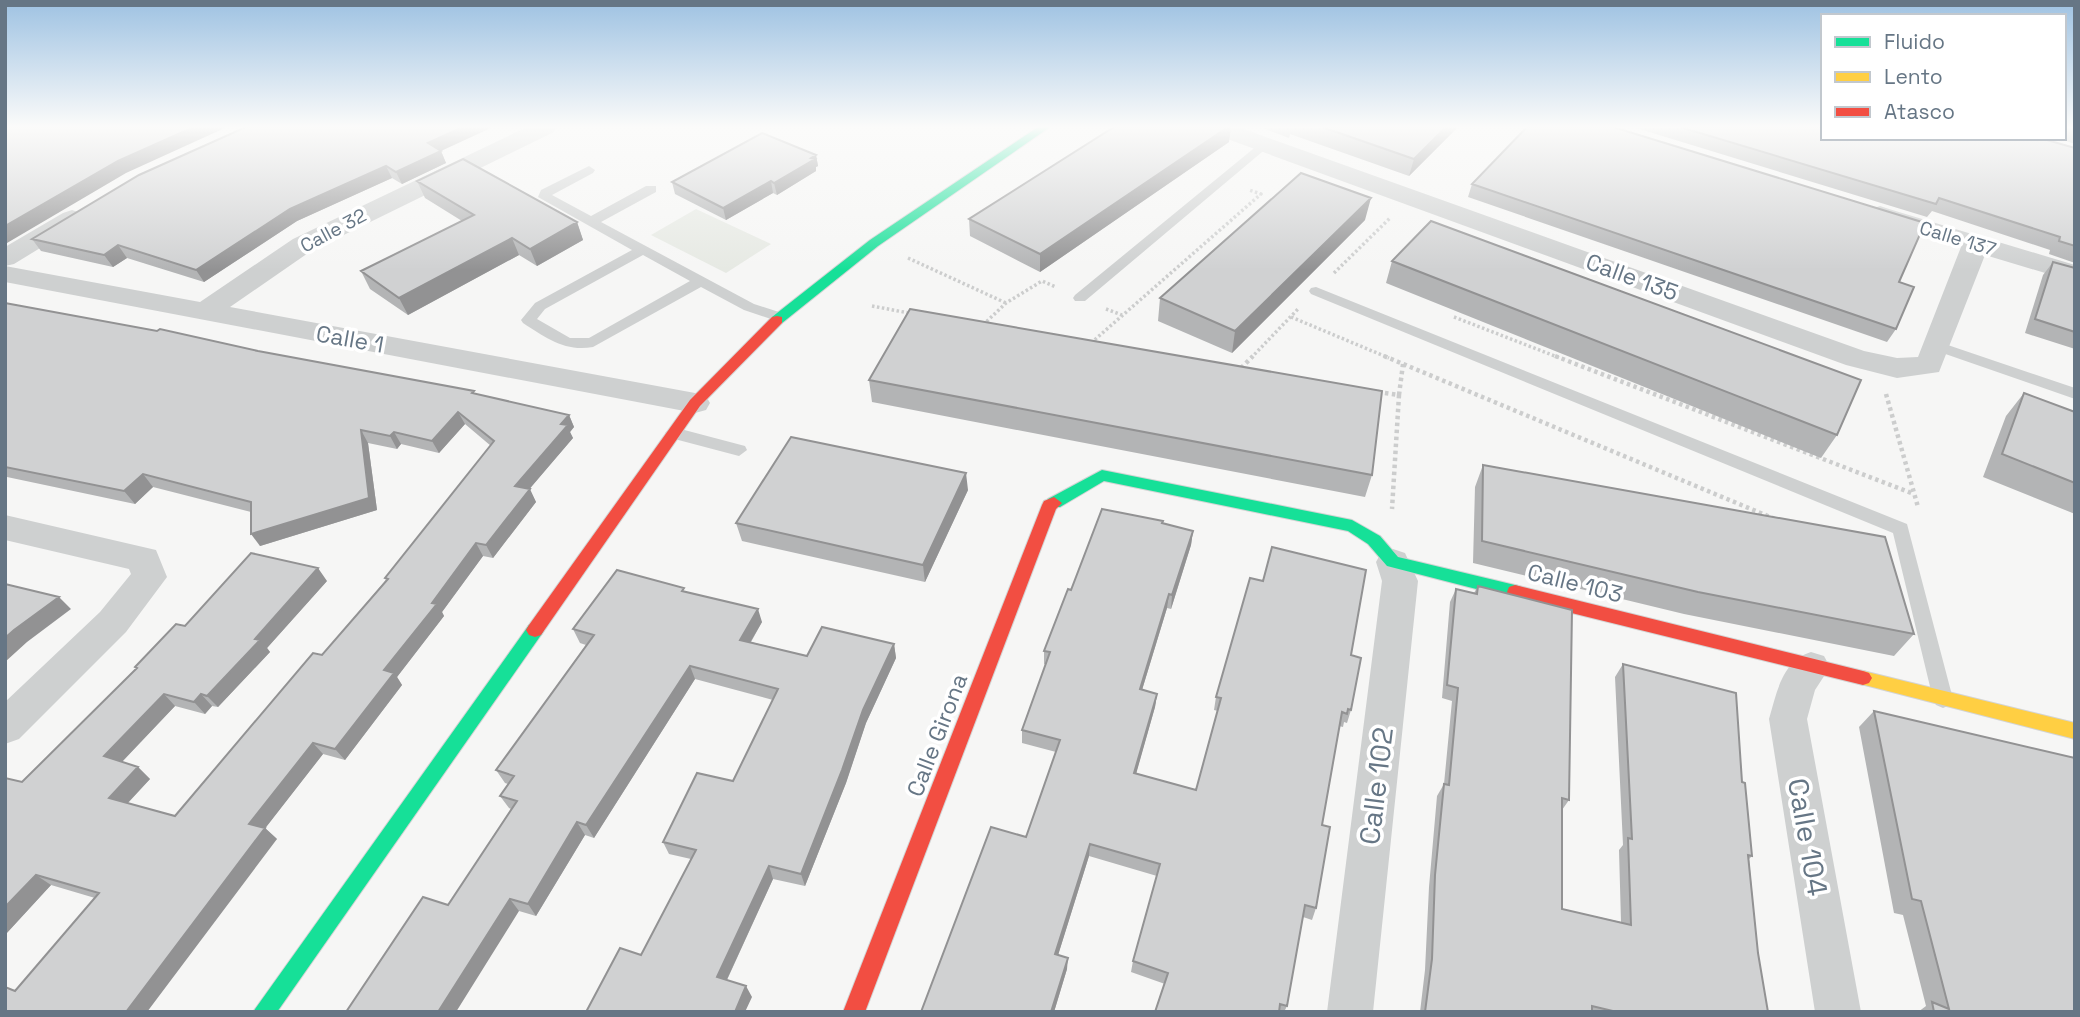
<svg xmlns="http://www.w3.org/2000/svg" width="2080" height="1017" viewBox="0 0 2080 1017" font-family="'Space Grotesk',sans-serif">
<rect width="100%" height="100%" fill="#f6f6f5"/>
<path fill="#e6e9e3" d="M696,209L771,244L726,273L651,235Z"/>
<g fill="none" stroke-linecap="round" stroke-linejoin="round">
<g stroke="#d3d4d4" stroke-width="2">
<path id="fast" d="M1038,127H1050L878,246L782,323H772V317L870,240Z
M1102,470L1352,520L1380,536L1398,557L1515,585L1521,587L1523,592L1521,597L1515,599L1387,566L1368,544L1348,531L1104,481L1060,507H1048L1046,503L1048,499Z
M535,623L541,625L544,630L541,635L277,1012H253L529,625Z"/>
</g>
<g stroke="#d3d4d4" stroke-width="2">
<path id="slow" d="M1863,671L2075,723V739L1857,683L1854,678L1857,673Z"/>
</g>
<g stroke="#d3d4d4" stroke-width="2">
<path id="jam" d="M777,316L782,317V323L700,406L541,635L535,637L529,635L526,630L529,625L690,400L772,317Z
M1054,497L1062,503L1056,509L865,1012H843L1042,505L1044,501Z
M1515,585L1863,671L1869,673L1872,678L1869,683L1863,685L1515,599L1509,597L1507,592L1509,587Z"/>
</g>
<path stroke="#cccdcd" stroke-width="3.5" stroke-dasharray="2.5 2.5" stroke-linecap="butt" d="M908,258L1006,303
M1334,273L1390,218
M872,306L914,314
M1106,309L1122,315
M1291,317L1389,358
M1454,317L1560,358
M983,325L1006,303L1042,281L1056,287
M1091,343L1261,194L1249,190
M1251,358L1298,309"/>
<path stroke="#cccdcd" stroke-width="4.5" stroke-dasharray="3.5 3.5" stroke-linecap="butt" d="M1384,356L1775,519
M1555,356L1914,494
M1241,368L1253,356
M1378,392L1399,395L1392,509
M1886,394L1918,507
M1399,395L1403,364"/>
<path fill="#ced0d0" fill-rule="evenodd" d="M1264,140L1268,141V147L1085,301H1075L1073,298L1075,295Z
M589,166L595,170L593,173L552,195L591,216L646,186H656V192L601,222L754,304L785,314L787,317L785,320L780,322L744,310L701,287L593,347C565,352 546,338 523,323L521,320L535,303L632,250L538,197L541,190ZM643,255L690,281L589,338H570L537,319L545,309Z
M1316,287L1907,524L1953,699L1950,705L1943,708L1936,705L1933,699L1893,533L1311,294L1309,291L1311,288Z
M1936,341L2075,388V399L1931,349L1928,346L1931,343Z
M673,427L745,446L747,450L739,456L667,437L665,433Z"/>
<path fill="#ced0d0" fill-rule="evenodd" d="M527,127H557L554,132L311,251L230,307L695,393L706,396L710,403L706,410L695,413L5,282V266L200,302L293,239Z
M1205,127H1238L1864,351L1897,358L1918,357L1961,247L1871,219L1867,214L1871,209L1880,206L1889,209L2075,265V282L1985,255L1939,372L1897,378L1846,365L1208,132Z
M72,210L81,213L85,218L81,223L14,264L5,266V247L63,213Z
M5,515L156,550L167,577L126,632L19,739L5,744V702L100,612L131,574L129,569L5,540Z
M1393,549L1405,553L1418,581L1373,1012H1327L1382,581L1376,562L1381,553Z
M1811,652L1824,656L1830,667L1815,690L1807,719L1861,1012H1815L1769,719C1777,692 1782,661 1811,652Z"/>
<use href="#fast" fill="#16e098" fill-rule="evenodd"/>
<use href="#slow" fill="#ffcf43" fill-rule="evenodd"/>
<use href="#jam" fill="#f24e42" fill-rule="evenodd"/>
</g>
<path fill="#b3b4b5" d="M1260,127H1458L1409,176L1290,134L1289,138Z
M1633,127H1823L2075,148V263L2049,254L2050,250L1932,211L1927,217Z
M2064,127H2075V144L2057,138H2064Z
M1229,142L1040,272L970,236L969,219Z
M441,151L446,163L402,184L392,178L297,221L204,282L127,258L113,267L41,251L32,239Z
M816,155L818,166L816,167V171L777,195L773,193L726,220L675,194L672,182Z
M417,181L577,222L583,240L537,266L519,255L408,315L370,289L361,271L462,221L425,198Z
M1472,184L1899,282L1896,329L1887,342L1468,197Z
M1365,220L1232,353L1158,321L1160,298Z
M1392,261L1837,435L1821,458L1386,283Z
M2053,262L2075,268V349L2025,333L2043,275Z
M5,303L258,351L475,394L569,415L574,427L570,432L573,438L529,489L536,502L493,558L483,556L442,612L444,616L397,677L402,685L345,760L323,754L265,828L277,839L15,991L95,898L51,885L5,935V778L22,782L136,669L135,667L185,626L327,581L267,648L270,652L218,707L212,706L205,714L175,706L122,762L138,767L150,779L128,803L175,816L322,655L386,580L385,578L491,446L465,424L439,453L401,444L397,449L368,443L377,510L260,546L251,512L153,487L135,504L7,477L5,479Z
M869,380L1372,475L1365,497L872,402Z
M2024,393L2075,412V514L1983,477L2006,416Z
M1483,465L1914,634L1894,656L1684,614L1473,563L1475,487Z
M968,490L925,582L742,541L736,523Z
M1162,523L1193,531L1191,545L1171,609L1167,608L1142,690L1157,694L1155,707L1136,773L1196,790L1218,711L1214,710L1216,697L1351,655V710L1347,723L1344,722L1343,727L1339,726L1322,825L1316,908L1312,920L1303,917L1287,1006L1284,1012H1155L1165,984L1131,972L1133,961L1157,876L1089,856L1058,955L1067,969L1054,1012H921L1026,837L1056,752L1022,743V730L1046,665L1044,664V651L1071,590Z
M1478,586L1569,800L1562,810V909L1621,922L1619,850L1623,845L1615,677L1623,664L1742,782L1752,856L1749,859L1758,953L1768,1012H1420L1425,970L1429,887L1437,796L1444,784L1452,701L1442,698L1450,602L1456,589L1474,593Z
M686,592L762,622L751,642L807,656L894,644L896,658L866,723L846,783L805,886L773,879L727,980L752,997L641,955L691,859L669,854L663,842L733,781L773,700L695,679L594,838L585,835L536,916L519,911L448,905L511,809L509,808L500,796L508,784L505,783L496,770L586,645L580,643L573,629Z
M1874,711L2075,1012H1918L1926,1006L1903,915L1894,913L1859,727Z"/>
<path fill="#929293" d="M194,127H227L126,173L7,243L5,241V226L118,161Z
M463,127H493L441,151L446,163L402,184L396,172L428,143Z
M1228,127H1231L1229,142L1040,272V254Z
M1446,127H1458L1409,176L1414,159Z
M816,155L818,166L816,167V171L777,195L774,183Z
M386,166L392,178L297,221L204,282L196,270L290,209Z
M771,181L773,193L726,220L723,208Z
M1371,198L1365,220L1232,353L1235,331Z
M577,222L583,240L537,266L530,249Z
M512,238L519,255L408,315L399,298Z
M118,245L127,258L113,267L104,255Z
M458,412L465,424L439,453L432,441Z
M569,415L574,427L570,432L573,438L521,499L515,486Z
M361,430L368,443L377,510L260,546L251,534Z
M394,432L401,444L397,449L390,436Z
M966,473L968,490L925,582L923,565Z
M143,474L153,487L135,504L124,491Z
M530,489L536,502L493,558L486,545Z
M1193,531L1191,545L1171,609L1172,595Z
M476,543L483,556L442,612L444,616L397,677L402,685L345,760L335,749L384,670Z
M318,568L327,581L267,648L270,652L218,707L207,696L255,639Z
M1169,594L1167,608L1138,703L1140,689Z
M59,597L71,609L27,642L5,662V638L14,630Z
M758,609L762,622L744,653L740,640Z
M894,644L896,658L866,723L846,783L805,886L801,874L863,710Z
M690,666L695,679L594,838L586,825Z
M164,694L175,706L116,768L104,756Z
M201,694L212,706L205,714L194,702Z
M1157,694L1155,707L1133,785L1134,773Z
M313,743L323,754L260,835L249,824Z
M138,767L150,779L122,809L109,798Z
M577,822L585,835L536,916L528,904Z
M265,828L277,839L147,1012H126Z
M1090,844L1089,856L1055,965V954Z
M769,866L773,879L723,988L717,977Z
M36,875L51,885L5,935V907Z
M510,899L519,911L456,1012H438Z
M1068,958L1067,969L1054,1012H1051Z
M746,986L752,997L745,1012H735Z"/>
<path fill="#d0d1d2" stroke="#929293" stroke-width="2" d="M5,127H194L118,161L5,226Z
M246,127H463L428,143L441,151L396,172L386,166L290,209L196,270L118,245L104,255L32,239L139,175Z
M1114,127H1228L1040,254L969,219Z
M1322,127H1446L1414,159Z
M1527,127H1613L1925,223L1899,282L1914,287L1896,329L1472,184Z
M1680,127H1823V138H2040L2075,148V246L2059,241L2060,237L1939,198L1936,204Z
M762,133L816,155L811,158L815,159L774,183L771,181L723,208L672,182Z
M463,159L577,222L530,249L512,238L399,298L361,271L474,215L417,181Z
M1301,173L1371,198L1235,331L1160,298Z
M1431,221L1861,380L1837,435L1392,261Z
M2053,262L2075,268V332L2035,319Z
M5,303L157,331L160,329L258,351L474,391L472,393L569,415L561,424L568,425L515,486L530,489L486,545L476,543L432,603L437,604L384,670L394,673L335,749L313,743L249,824L265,828L126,1012H5V987L15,991L99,893L36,875L5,907V778L22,782L137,668L135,667L176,624L185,626L251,553L318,568L255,639L260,640L207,696L201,694L194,702L164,694L104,756L138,767L109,798L175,816L313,653L322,655L388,579L385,578L494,441L458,412L432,441L394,432L390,436L361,430L369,498L251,534V502L143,474L124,491L5,467Z
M910,309L1382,391L1372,475L869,380Z
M2024,393L2075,412V483L2002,454Z
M791,437L966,473L923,565L736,523Z
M1483,465L1885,537L1914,634L1698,592L1482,541Z
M1102,509L1163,521L1162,523L1193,531L1172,595L1169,594L1140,689L1157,694L1134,773L1196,790L1221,698L1216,697L1250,578L1263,581L1272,547L1366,570L1351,655L1361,658L1351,710L1348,709L1347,714L1342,712L1322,825L1330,827L1316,908L1305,905L1287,1006L1280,1004L1279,1012H1155L1168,973L1133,961L1160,864L1090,844L1055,954L1068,958L1051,1012H921L991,827L1026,837L1060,740L1022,730L1050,652L1044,651L1068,589L1071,590Z
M617,570L684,588L682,591L758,609L740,640L807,656L822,627L894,644L863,710L842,770L801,874L769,866L717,977L746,986L735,1012H586L620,948L641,955L696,850L663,842L697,773L733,781L778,689L690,666L586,825L577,822L528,904L510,899L438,1012H346L423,897L448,905L517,801L500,796L514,776L496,770L594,635L573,629Z
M5,584L59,597L14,630L5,638Z
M1478,586L1572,610L1569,800L1562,798V909L1631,925L1628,838L1632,839L1623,664L1736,693L1742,782L1745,783L1752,856L1748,855L1758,953L1768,1012H1617L1592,1006V1012H1425L1432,959L1435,875L1444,784L1449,785L1458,688L1447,685L1456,589L1477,594Z
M1874,711L2075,758V1012H1934L1932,1002L1949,1009L1921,901L1912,899Z"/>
<linearGradient id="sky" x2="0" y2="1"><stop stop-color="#9ec2e2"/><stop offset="0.47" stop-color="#fbfbfa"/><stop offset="1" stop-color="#fbfbfa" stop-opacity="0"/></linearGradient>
<rect width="2080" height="270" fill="url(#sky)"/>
<g text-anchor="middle" stroke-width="7" stroke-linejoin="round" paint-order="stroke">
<g font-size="19" fill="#667685" stroke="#fff">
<text transform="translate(333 230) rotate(-28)" y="7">Calle 32</text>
<text transform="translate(1958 238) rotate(17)" y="7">Calle 137</text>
</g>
<g font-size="23" fill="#667685" stroke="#fff">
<text transform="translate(1632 277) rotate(20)" y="8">Calle 135</text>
<text transform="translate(350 339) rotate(10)" y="8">Calle 1</text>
<text transform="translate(1575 583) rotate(14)" y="8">Calle 103</text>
<text transform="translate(937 735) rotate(-69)" y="8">Calle Girona</text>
</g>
<g font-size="28" fill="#667685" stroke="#fff">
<text transform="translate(1376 786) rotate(-83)" y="10">Calle 102</text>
<text transform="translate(1808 837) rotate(80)" y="10">Calle 104</text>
</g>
</g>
<rect width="2080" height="1017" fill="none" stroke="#667685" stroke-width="14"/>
<rect x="1821" y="14" width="245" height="126" fill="#ffffff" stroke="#c2c8ce" stroke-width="2"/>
<rect x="1835" y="37" width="35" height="10" fill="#16e098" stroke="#c2c8ce" stroke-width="2"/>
<text x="1884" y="49" font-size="21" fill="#667685">Fluido</text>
<rect x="1835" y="72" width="35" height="10" fill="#ffcf43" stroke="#c2c8ce" stroke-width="2"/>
<text x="1884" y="84" font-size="21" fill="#667685">Lento</text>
<rect x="1835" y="107" width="35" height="10" fill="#f24e42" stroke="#c2c8ce" stroke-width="2"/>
<text x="1884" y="119" font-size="21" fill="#667685">Atasco</text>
</svg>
